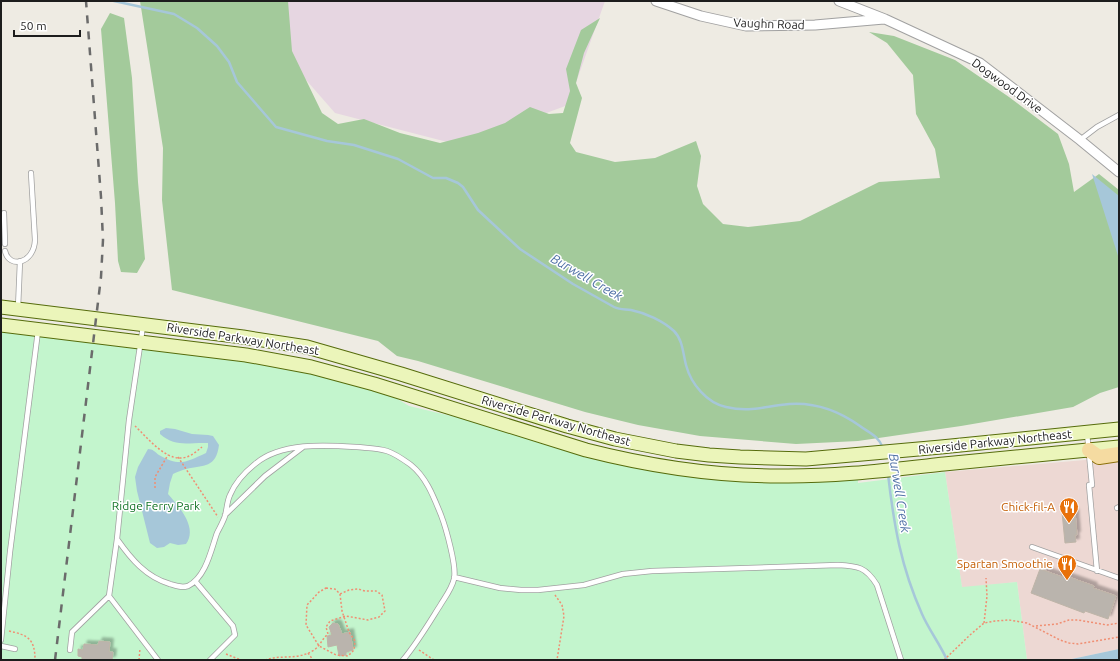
<svg xmlns="http://www.w3.org/2000/svg" width="1120" height="661" viewBox="0 0 1120 661" font-family="Ubuntu,sans-serif">
<defs>
<filter id="shadow"><feDropShadow dx="3.5" dy="-3.5" stdDeviation="1" flood-color="#0004"/></filter>
</defs>
<rect width="100%" height="100%" fill="#eeebe3"/>
<path fill="#edd8d3" d="M1119,457V649L1067,660H1027L1017,582L962,588L945,472Z"/>
<path fill="#e6d6e1" d="M287,1H605L568,105L459,145L335,113L286,57Z"/>
<path fill="#a3ca9b" d="M140,1H288L292,51L322,113L338,124L364,119L400,133L440,143L478,133L505,123L530,107L549,114L563,113L570,91L566,69L581,30L600,18L584,53L576,83L582,98L570,143L576,152L615,162L655,158L696,141L701,156L697,186L703,204L723,224L748,227L800,221L879,182L940,178L935,149L916,114L913,75L887,43L869,32L894,36L955,60L1009,97L1058,134L1069,164L1074,192L1099,174L1119,190V387L1100,393L1073,407L961,426L858,441L796,444L700,436L638,425L585,412L418,361L397,356L378,341L172,290L162,200L163,148Z
M110,13L124,18L132,78L138,182L145,259L137,273L121,272L118,261L115,203L101,29Z"/>
<path fill="#c3f5cd" d="M1,331L249,361L280,367L324,376L391,395L409,406L464,419L566,451L592,458L858,479V483L945,472L962,587L1017,582L1027,660H1Z"/>
<path fill="#a6c7d9" d="M1092,174L1119,196V259Z
M166,428L175,429L192,434L208,435L213,436L219,445C216,468 204,465 186,469C182,470 177,472 173,474L170,483L168,494C179,507 198,527 186,544L178,545L170,543L164,547L157,548L150,543L137,491L135,477L138,467L148,449C153,449 155,452 159,455C180,467 186,462 206,453L208,447V443C189,442 176,448 160,434V431Z
M1119,649V660H1067Z"/>
<g fill="none" stroke-linecap="round" stroke-linejoin="round">
<path stroke="#a6c7d9" stroke-width="2.5" d="M114,1L174,14L197,28L217,46L229,62L237,82L276,127L327,141L354,145L398,159L433,178H446L458,183L463,187L478,210L520,249L573,284L614,307C620,310 625,309 631,310C646,313 663,321 674,331C683,340 683,354 686,365C691,384 707,403 726,407C751,413 765,406 789,404C815,402 839,411 860,426C869,433 878,435 883,448
M888,474C894,526 901,567 922,614C929,630 940,644 947,660"/>
</g>
<path fill="#bab4ad" stroke="#beb4a7" filter="url(#shadow)" d="M1070,511V513L1075,512L1077,535H1075L1076,542L1065,543L1062,512Z
M1040,569L1062,577L1063,575L1094,586L1093,588L1116,596L1108,619L1085,611L1084,613L1031,593Z
M333,623L338,624L342,634L350,632L353,650L346,652V655L339,656L337,645L328,647L327,636L332,635L329,627Z
M99,641L110,642L109,652H113L112,660H82V657L78,656V649L83,650L84,644L98,645Z"/>
<g fill="none" stroke-linecap="round" stroke-linejoin="round">
<g stroke="#a1a1a1" stroke-width="6">
<path id="service" d="M1080,140L1097,127L1119,115
M4,213L5,244
M5,251C9,269 34,264 35,240L31,173
M18,308L20,261
M143,326L129,420L117,539C131,559 146,577 170,584C176,586 181,588 188,586C206,577 211,550 217,533C220,527 223,522 225,516C227,509 227,501 230,495C235,483 245,472 255,464C281,442 325,445 357,447C366,448 378,448 387,451C396,454 404,460 411,465C427,478 434,498 441,515C446,528 457,567 454,579C452,588 446,596 441,604C429,623 418,642 403,660
M1087,433L1092,485
M1089,485L1097,571
M1117,508L1119,507
M225,515L265,476L303,447
M1032,547L1119,578
M454,577L500,588L521,590H538L584,585L623,574L652,571L838,565C858,566 866,567 877,585L901,660
M195,581L233,626L235,635L210,660
M109,596L158,660
M1,640L10,552L38,331
M1,646L15,649
M70,650L72,632L109,596L117,539"/>
</g>
<g stroke="#a1a1a1" stroke-width="11">
<path id="minor" d="M656,1L701,16L746,26L815,25L884,19
M839,1L885,19L980,63L1080,140L1119,172"/>
</g>
<g stroke="#566c0c" stroke-width="15">
<path id="secondary" d="M1,307L243,337L307,347L401,374L567,426L615,439L676,451L709,455L740,457L806,459L941,447L1119,429
M1,325L246,355L311,367L374,384L586,450C649,466 712,476 778,476C833,477 889,470 944,464C1002,458 1061,453 1119,447"/>
</g>
<g stroke="#8c710a" stroke-width="16">
<path id="primary" d="M1089,450L1099,457L1119,454"/>
</g>
<path stroke="#f08e72" stroke-width="1.5" stroke-dasharray="2 2" stroke-linecap="butt" d="M135,426C148,438 169,466 189,456C194,454 198,450 202,447
M178,457L218,517
M155,488V477L168,455
M326,588L335,589L340,594L342,611L349,632L355,641L354,650L348,656L336,655L319,646L306,625L307,605L319,592Z
M555,595L562,605L564,616L557,660
M984,623L987,596L986,578
M1036,626L1057,624L1069,620H1078L1107,625L1119,623
M9,631C28,635 35,639 35,660
M419,650L434,660
M308,653L313,660
M226,654L241,660
M139,660L140,648
M265,660C282,654 297,661 314,650C320,646 322,639 328,634L326,627L330,621L346,616L368,620L379,617L385,611L382,595L376,591H365L358,589L349,590L340,594
M944,660L970,635L984,623L995,621L1009,620L1027,623L1060,640L1069,643L1078,644L1119,637"/>
<use href="#service" stroke="#fff" stroke-width="4.5"/>
<use href="#minor" stroke="#fff" stroke-width="9"/>
<use href="#secondary" stroke="#ebf5ba" stroke-width="13"/>
<use href="#primary" stroke="#f5dba1" stroke-width="14"/>
<path stroke="#6b6b6b" stroke-width="2.5" stroke-dasharray="8 8" stroke-linecap="butt" d="M55,660L101,277L103,240L101,197L86,1"/>
</g>
<defs>
<g id="restaurant-pin" transform="scale(1)"><path d="M0 17L-7.5 6A9.5 9.5 0 1 1 7.5 6Z" fill="#e8710a" stroke="#fff"/><path d="M-5-6h1v4h1v-4h1v4h1v-4h1v5L-1.5 .5V6h-2V.5L-5-1ZM5-6V6H3V1.5H1.5Q1.5-4 5-6Z" fill="#fff"/></g>
</defs>
<g fill-rule="evenodd">
<use href="#restaurant-pin" x="1069" y="507"/>
<use href="#restaurant-pin" x="1067" y="564"/>
</g>
<g text-anchor="middle" stroke-width="3" stroke-linejoin="round" paint-order="stroke">
<g font-size="12" fill="#1d1d1d" stroke="#fff">
<text transform="translate(769 24) rotate(2)" y="4">Vaughn Road</text>
<text transform="translate(1007 86) rotate(36)" y="4">Dogwood Drive</text>
<text transform="translate(243 339) rotate(9)" y="4">Riverside Parkway Northeast</text>
<text transform="translate(556 421) rotate(16)" y="4">Riverside Parkway Northeast</text>
<text transform="translate(995 442) rotate(-6)" y="4">Riverside Parkway Northeast</text>
</g>
<g font-size="12" fill="#127426" stroke="#fff">
<text x="156" y="510">Ridge Ferry Park</text>
</g>
<g font-size="12" fill="#c56008" stroke="#fff" text-anchor="end">
<text x="1055" y="511">Chick-fil-A</text>
<text x="1053" y="568">Spartan Smoothie</text>
</g>
<g font-size="13" font-style="italic" fill="#5071a6" stroke="#fff">
<text transform="translate(587 277) rotate(30)" y="5">Burwell Creek</text>
<text transform="translate(900 493) rotate(81)" y="5">Burwell Creek</text>
</g>
</g>
<rect width="1120" height="661" fill="none" stroke="#1d1d1d" stroke-width="4"/>
<path d="M14 30v6h66v-6" fill="none" stroke="#1d1d1d" stroke-width="2"/>
<text x="20" y="30" font-size="12" fill="#1d1d1d" stroke="#ffffff" stroke-width="3" paint-order="stroke">50 m</text>
</svg>
